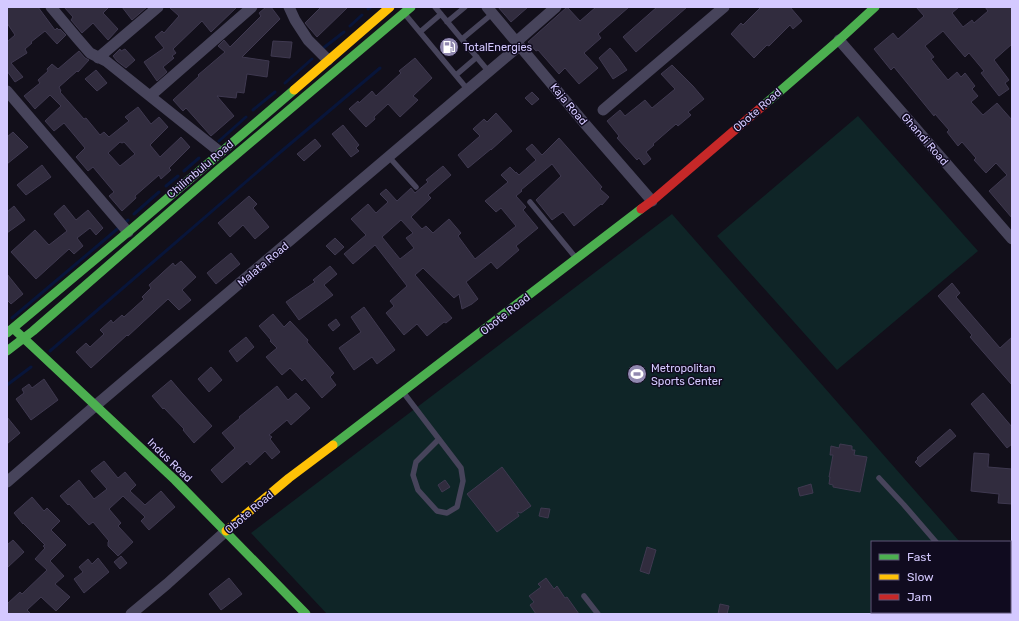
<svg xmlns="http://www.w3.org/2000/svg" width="1019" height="621" viewBox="0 0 1019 621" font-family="Rubik,sans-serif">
<rect width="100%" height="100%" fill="#120f1a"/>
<path fill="#0f2527" d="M858,116L978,251L837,370L717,236Z
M672,214L960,542H872V612H1010V599L1012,601V611L1008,614H327L251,533Z"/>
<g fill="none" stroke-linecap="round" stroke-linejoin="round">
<path stroke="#08153a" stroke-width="3" d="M368,9L371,7
M350,26L362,15
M322,49L344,32
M285,83L312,59
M253,110L275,92
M219,141L246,117
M184,171L199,158
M166,186L178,176
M134,214L159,192
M12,318L128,220
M50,351L277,155L380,68
M7,385L31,367"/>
</g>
<path fill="#312c3e" stroke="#3f3950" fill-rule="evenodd" d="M7,7H38L55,30L57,28L59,30L60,29L66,35L57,44L45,31L31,42L32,43L25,49L27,53L11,63L23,77L15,82L7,71V42L15,35L7,23Z
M64,7H109L103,13L118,29L108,40L93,23L82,33L71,20L73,17Z
M122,7H147L132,20Z
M169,7H237L211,32L202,21L173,49L176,53L172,56L174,58L163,67L167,72L157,81L144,62L164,48L155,37L162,31L164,33L179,16Z
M266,7H271L280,19L242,57L269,61L267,77L247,74L244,93L237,92L236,98L217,96L234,116L211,136L186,108L183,111L173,100L199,76L198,75L225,52L218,46L224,40L230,47L261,16L259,13Z
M321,7H348L317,37L305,23Z
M498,7H528L511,22Z
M567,7L580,21L596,7H629L598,34L601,38L584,53L598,68L579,84L565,68L559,74L538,50L536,51L528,42Z
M657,7H687L636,52L623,37Z
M761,7H790L802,21L793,29L790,25L769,46L767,45L754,58L731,34L741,23L743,25Z
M916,7H959L952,13L963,27L972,20L974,23L988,11L985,7H1012V44L994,60L1009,80L1005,83L1009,89L999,96L981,73L984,71L969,53L965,57L943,31L925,46L934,57L931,59L948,80L957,72L961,77L965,73L975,86L972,89L978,96L971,102L983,115L997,103L1012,120V218L989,191L1007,175L996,163L986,173L974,160L976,158L962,142L958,146L947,132L949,130L935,114L934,116L894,67L891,70L874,49L893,33L898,39L924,16Z
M273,41L292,42L290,58L271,56Z
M610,48L617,56L627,70L613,79L599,58Z
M120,49L121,51L125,49L135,60L126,68L117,61L113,56Z
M79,51L85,58L89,60L78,72L77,71L59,87L61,91L60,92L84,119L86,118L100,135L104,132L109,137L129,121L125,117L138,107L151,124L159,117L168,127L150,145L160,157L181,137L190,147L169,168L171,170L161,179L159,175L135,196L136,198L122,211L109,196L114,192L93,167L88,171L76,157L85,148L64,123L54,131L45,121L61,106L50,95L35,109L24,96L40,83L38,80L48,71L47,69L52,64L58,69ZM120,142L122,143L124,142L135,154L120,166L108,153Z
M415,58L432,78L413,96L418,100L400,117L388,104L374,117L375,119L366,127L349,109L358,101L359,103L372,91L376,96L401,73L399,71Z
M672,65L693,86L704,99L688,112L691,115L678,126L676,124L653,144L654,145L646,152L651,159L644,165L639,158L637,160L617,138L619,136L607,121L620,110L625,116L645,100L652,108L675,89L661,74Z
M96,70L107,83L97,91L85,79Z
M532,92L539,99L532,105L525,98Z
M496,113L512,131L491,150V149L468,168L458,155L480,136L473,129L484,119L487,122Z
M343,125L359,145L356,148L359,151L351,157L332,134Z
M13,132L28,147L7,164V137Z
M559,138L602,187L600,189L609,197L602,205L601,204L574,226L563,212L552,220L536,200L561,176L552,164L521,190L522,191L516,196L526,207L523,210L538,228L516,246L519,250L497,269L491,262L466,282L478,299L472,304L462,309L459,294L454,298L423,268L415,275L452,318L446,323L444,322L427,336L417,324L404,335L386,313L394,306L390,301L407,286L375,245L353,264L344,254L366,235L351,219L368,204L376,213L388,202L380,194L386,189L397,201L411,188L415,193L428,182L426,180L443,166L451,175L428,195L431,198L411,217L422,229L426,226L433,233L449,219L461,233L458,236L475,259L516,226L501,208L496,212L485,201L508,182L501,175L510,167L516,173V172L519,175L536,160L526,149L532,144L542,155ZM401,220L413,233L406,238L414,248L400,259L382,237Z
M315,139L321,146L304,161L297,154Z
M42,165L51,177L26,195L17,185Z
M249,196L257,204L253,208L269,227L255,239L243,225L230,237L218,223Z
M64,205L76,220L88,210L103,228L96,235L90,228L77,238L83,246L74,254L69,249L36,279L11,252L35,230L49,245L67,231L54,214Z
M14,206L25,220L7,233V212Z
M335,238L344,247L335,255L326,246Z
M231,253L240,264L216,284L207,273Z
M181,261L196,277L182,290L191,300L179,310L168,299L128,336L127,335L91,368L76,352L86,343L90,347L104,334L100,330L111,320L113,323L122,315L124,317L144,299L142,297L151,288L149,285L173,263L175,266Z
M330,266L337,274L324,285L333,295L299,320L286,302L315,282L313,280Z
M7,274L23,294L11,304L7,300Z
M952,283L960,293L956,297L1000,348L1012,337V385L970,337L972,335L938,296Z
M364,307L395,350L377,364L372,357L354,370L339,348L361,332L351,317Z
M273,314L284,327L290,321L308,340L307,342L334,373L330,377L336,385L322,398L305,378L302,381L290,368L282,375L266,357L277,348L270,341L271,340L259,326Z
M336,319L340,325L333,331L328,325Z
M246,337L254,347L237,362L229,351Z
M211,367L222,380L209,392L198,379Z
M44,379L58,400L31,420L16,399L24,393L22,389L29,384L32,388Z
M171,380L182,393L212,426L194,443L183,430L184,429L164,408L163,409L152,396Z
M277,386L288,400L296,393L310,408L291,425L287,420L269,435L272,437L270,439L280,452L272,459L265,451L250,465L247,461L222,483L211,470L235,448L222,433L240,418L239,417Z
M983,393L1012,427V444L1007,448L971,404Z
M7,417L20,433L7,444Z
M950,429L956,436L920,467L915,462L918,459L917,458Z
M840,444L852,446V450H855L854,455L867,457L860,492L833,487V485L829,484L830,477H829L833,455H830L831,446L839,448Z
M974,453L989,454L988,467L1012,469V504L998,503L999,494L971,491Z
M104,461L118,478L125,472L136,485L130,491L145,505L161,491L175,507L149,530L141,521L145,517L123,496L109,509L121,523L118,526L133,542L118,556L108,546V542L109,541L93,522L89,525L69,504L68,505L60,496L79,480L94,499L107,489L91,471Z
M502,467L531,506L521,513L517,512L519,516L497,532L467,494Z
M445,480L450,487L442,492L438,485Z
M811,484L813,493L800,496L798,488Z
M32,497L44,511L47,508L60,521L51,530L66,545L50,561L64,576L55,584L70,597L56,611L41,597L27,610L31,614H7V604L20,592L22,594L47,570L35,559L45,548L43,546L45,545L23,523V524L14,513Z
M541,508L550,509L548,518L539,516Z
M13,540L24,552L7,568V545Z
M647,547L656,550L649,574L640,571Z
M121,556L127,563L120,569L114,562Z
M98,558L109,572L84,593L74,579L83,572L79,567L88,559L92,564Z
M229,578L242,594L221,610L209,594Z
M546,578L554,589L557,586L565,598L567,597L579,614H536L530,605L534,602L529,596L541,587L538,584Z
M720,604L729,606L727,614H718Z"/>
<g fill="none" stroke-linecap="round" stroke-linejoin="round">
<path stroke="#47445b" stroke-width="5.5" d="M435,7L489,72
M404,13L468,90
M447,22L465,7
M420,32L441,14
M462,39L492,14
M456,75L477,57
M389,157L416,187
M530,202L576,258
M403,392L461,468L463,481L457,507L447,513L437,511L418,490L413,475L416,462L439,439
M879,478L904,505L936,542
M584,596L598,614
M989,612L991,614
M979,614L980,612"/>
<path stroke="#47445b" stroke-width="11" d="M51,7L77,38L90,53L106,61L220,152
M289,7L295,20L308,40L328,60
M487,7L586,125L652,201
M839,40L1012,239
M516,42L556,7
M98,58L158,7
M7,91L128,232
M150,96L252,7
M603,110L724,7
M7,482L95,406L519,46
M131,614L167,584L226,531"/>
<path stroke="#4caf50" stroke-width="9" d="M764,105L839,40L875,7
M16,331L175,480L306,614
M7,333L128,232L294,90
M7,351L33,331L218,170L411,7
M333,445L641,209"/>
<path stroke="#ffc107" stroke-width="9" d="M294,90L390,7
M226,531L289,478L333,445"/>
<path stroke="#c62828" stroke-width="9" d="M641,209L652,201L764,105"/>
</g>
<defs>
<g id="fuel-disc" transform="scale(1)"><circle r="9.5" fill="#9088af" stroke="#100b1f"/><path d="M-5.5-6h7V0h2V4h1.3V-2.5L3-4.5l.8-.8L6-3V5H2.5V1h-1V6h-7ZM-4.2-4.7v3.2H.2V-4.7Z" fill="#fff"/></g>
<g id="stadium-disc" transform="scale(1)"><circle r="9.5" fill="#9088af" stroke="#100b1f"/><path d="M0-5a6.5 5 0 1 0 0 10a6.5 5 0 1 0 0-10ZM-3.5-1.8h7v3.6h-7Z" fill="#fff"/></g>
</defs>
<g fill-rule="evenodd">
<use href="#fuel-disc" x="449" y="47"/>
<use href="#stadium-disc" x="637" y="374"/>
</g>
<g text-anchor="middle" stroke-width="3" stroke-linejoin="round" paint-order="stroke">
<g font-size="11" fill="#d4c9ff" stroke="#100b1f" text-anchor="start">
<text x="463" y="51">TotalEnergies</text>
<text x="651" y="372">Metropolitan<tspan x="651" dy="13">Sports Center</tspan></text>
</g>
<g font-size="11" fill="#d4c9ff" stroke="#100b1f">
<text transform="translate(569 104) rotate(50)" y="4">Kaja Road</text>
<text transform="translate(757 110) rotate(-41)" y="4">Obote Road</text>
<text transform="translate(925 139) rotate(49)" y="4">Ghandi Road</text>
<text transform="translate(200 169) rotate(-40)" y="4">Chilimbulu Road</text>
<text transform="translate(263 264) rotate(-40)" y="4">Malata Road</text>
<text transform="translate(505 314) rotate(-38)" y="4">Obote Road</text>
<text transform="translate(170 460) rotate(44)" y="4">Indus Road</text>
<text transform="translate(249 512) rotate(-40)" y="4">Obote Road</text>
</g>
</g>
<rect width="1019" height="621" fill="none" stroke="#d4c9ff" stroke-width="16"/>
<rect x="871" y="541" width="140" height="72" fill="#100b1f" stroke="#5e5779"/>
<rect x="879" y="554" width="20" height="6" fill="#4caf50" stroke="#5e5779"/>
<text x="907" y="561" font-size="12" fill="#d4c9ff">Fast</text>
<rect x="879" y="574" width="20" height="6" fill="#ffc107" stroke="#5e5779"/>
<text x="907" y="581" font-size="12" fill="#d4c9ff">Slow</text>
<rect x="879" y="594" width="20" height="6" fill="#c62828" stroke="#5e5779"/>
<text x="907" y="601" font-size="12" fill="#d4c9ff">Jam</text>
</svg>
